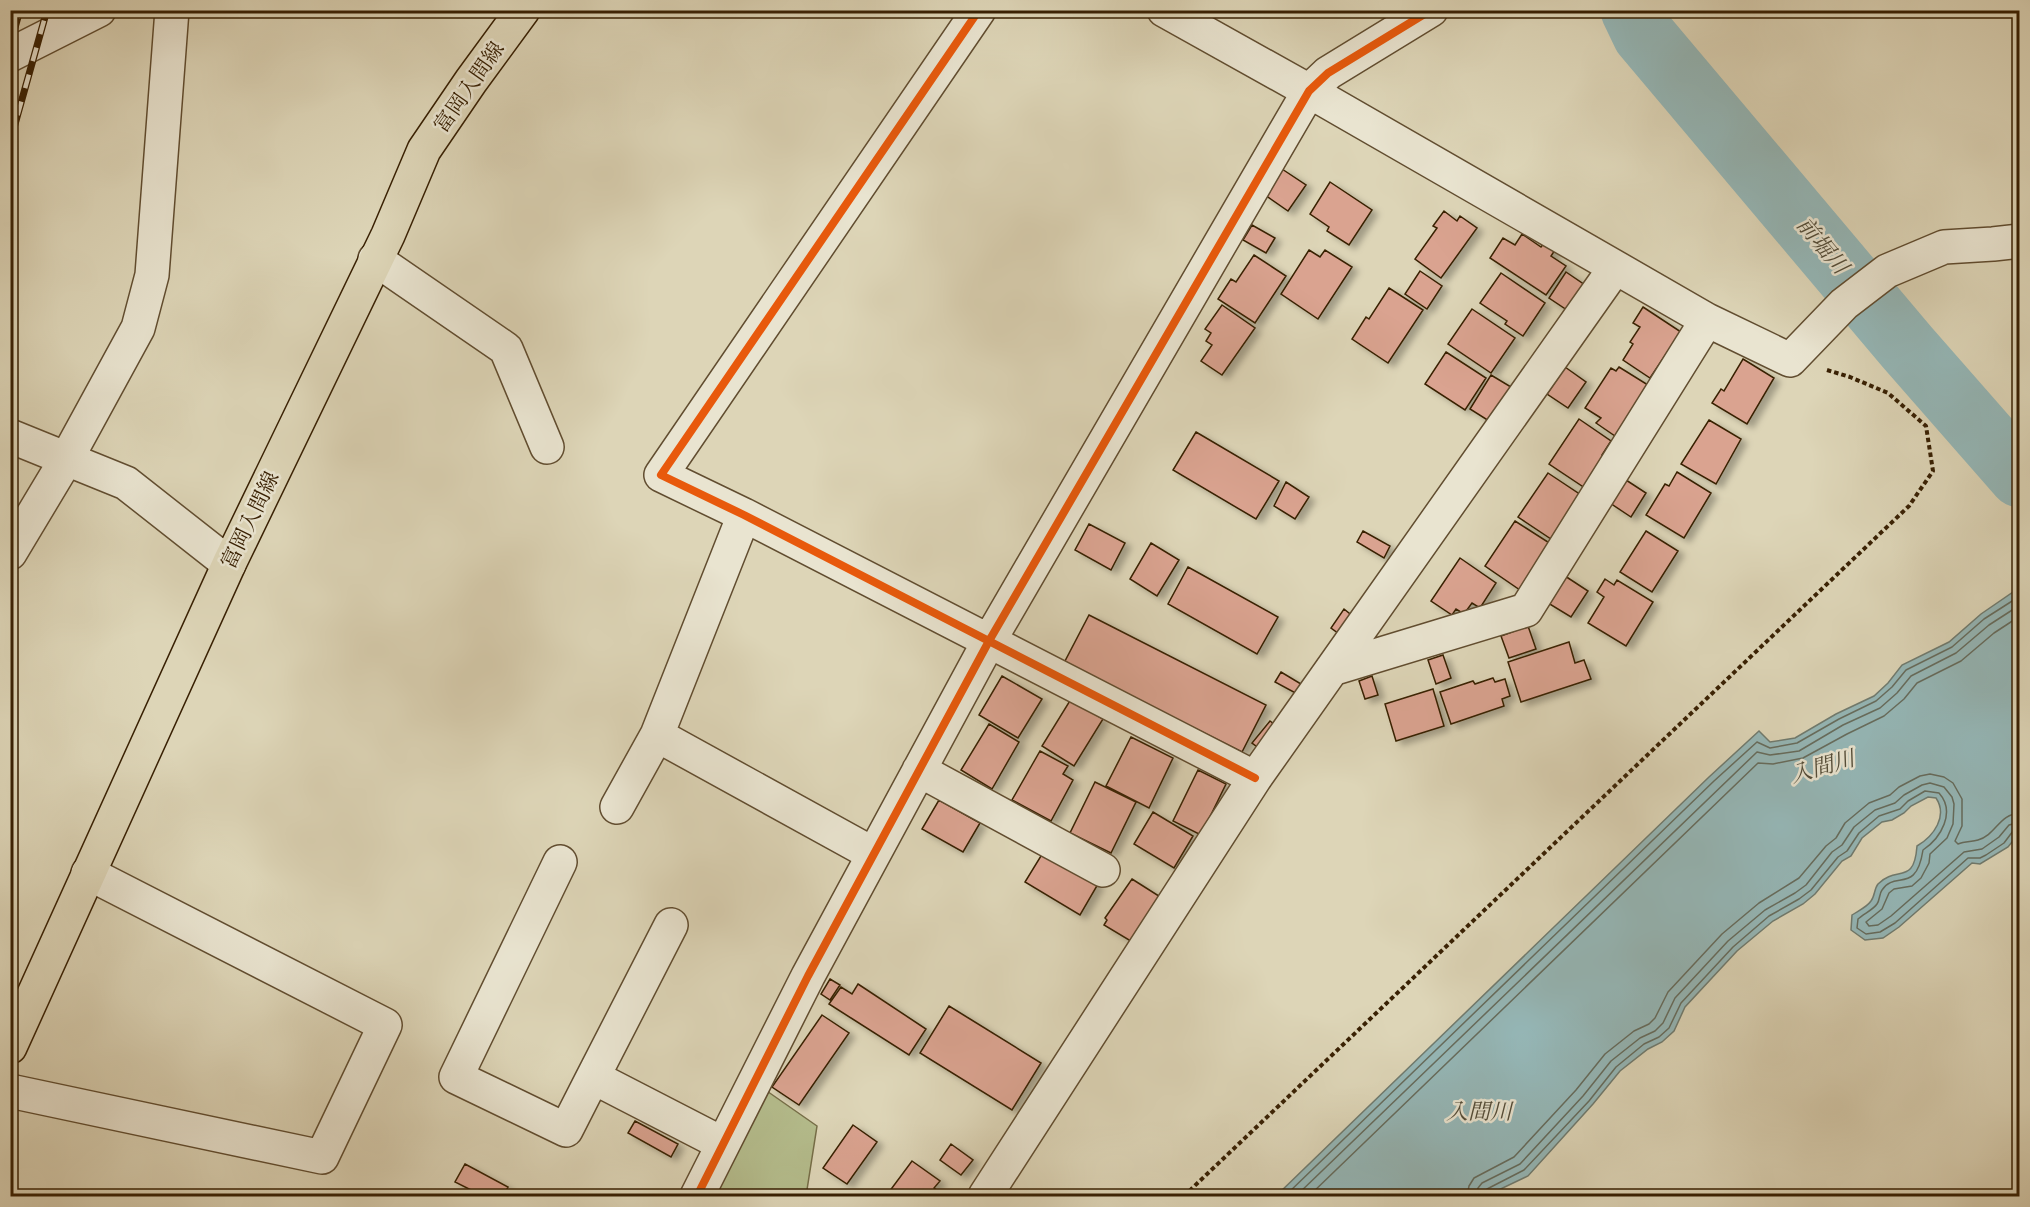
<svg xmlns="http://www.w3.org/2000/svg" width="2030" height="1207" viewBox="0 0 2030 1207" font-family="'IM FELL Double Pica','Noto Serif JP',serif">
<defs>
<filter id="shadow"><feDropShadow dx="6" dy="4" stdDeviation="3" flood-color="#0004"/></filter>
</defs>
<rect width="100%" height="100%" fill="#ddd5b7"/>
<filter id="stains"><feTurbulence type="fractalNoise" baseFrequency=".00333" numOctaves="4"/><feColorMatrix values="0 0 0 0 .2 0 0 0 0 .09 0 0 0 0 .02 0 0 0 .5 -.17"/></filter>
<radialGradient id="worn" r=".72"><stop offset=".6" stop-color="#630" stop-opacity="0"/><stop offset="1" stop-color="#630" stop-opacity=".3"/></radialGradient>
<path fill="#b4bc8c" stroke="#766e48" stroke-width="1.5" d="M764,1089L817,1126L806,1196H710Z"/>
<path fill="#95b7b7" stroke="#707b6f" stroke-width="1.5" d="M2019,588L2020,832L2008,847L1980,864L1972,863L1899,927L1883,938L1865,940L1851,930L1852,915C1858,911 1867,907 1871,901C1875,896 1874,889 1878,884C1897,865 1914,886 1917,846C1934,836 1948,816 1936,798L1928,797L1911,806L1904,813L1892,820L1882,822L1862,838L1851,856L1842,861L1815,894L1803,904L1773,921L1737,951L1685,1007L1674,1031L1662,1042L1648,1049L1620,1071L1593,1104L1528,1176L1486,1196H1276L1709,777L1759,731L1770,742L1795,738L1836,714L1874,696L1888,683L1902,665L1949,642L1981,614Z"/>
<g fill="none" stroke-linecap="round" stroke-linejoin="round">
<path stroke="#666c5d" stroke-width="1.5" d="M1285,1196L1714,781L1757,742L1770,748L1797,743L1839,719L1876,701L1892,687L1906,670L1952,647L1984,619L2020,596
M1296,1196L1757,752L1770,755L1799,751L1843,725L1880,708L1897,693L1911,676L1956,653L1989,625L2020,605
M1309,1196L1758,763L1773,764L1803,758L1847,734L1884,716L1904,699L1917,683L1961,661L1994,633L2020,616
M1467,1196L1469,1186L1474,1178L1514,1157L1576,1090L1605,1054L1634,1031L1649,1024L1655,1018L1668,992L1722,934L1759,903L1799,878L1826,846L1836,838L1845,823L1869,803L1890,795L1899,787L1920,776L1930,774L1944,777L1953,783L1962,799V826L1955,841L1958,844C1965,841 1972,842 1978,840C1996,835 1999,814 2020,813
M1476,1196L1478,1188L1482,1183L1520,1164L1583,1096L1611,1061L1640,1038L1655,1031L1663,1023L1675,998L1728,941L1765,910L1795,893L1806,885L1832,852L1842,845L1854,827L1875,810L1895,803L1904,795L1922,785L1930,783L1944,787L1952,797L1954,804L1953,824L1947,838L1930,854L1929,863L1921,878L1912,886L1894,889L1889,893L1882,909L1866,922L1869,926L1878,925L1891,916L1964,852L1982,849L1999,837L2009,825L2020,822
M1484,1196L1487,1189L1524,1170L1589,1101L1616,1067L1644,1044L1659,1037L1669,1028L1681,1003L1733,947L1769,916L1799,899L1811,890L1838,857L1847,851L1859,833L1879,816L1900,809L1908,801L1925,791L1939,793C1956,812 1941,838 1923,850C1916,895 1895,870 1882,890C1879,894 1880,900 1877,904C1873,910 1863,914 1858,919L1857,928L1866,934L1880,932L1895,923L1968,858H1980L1986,855L2004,843L2013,831L2020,829"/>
<path stroke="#95b7b7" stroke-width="63" d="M1632,10L1644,35L1907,347L2020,476"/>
</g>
<path fill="#daa390" stroke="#382003" stroke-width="1.5" filter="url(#shadow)" d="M1282,169L1306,185L1288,211L1265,195Z
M1330,182L1372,210L1349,245L1327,231L1329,227L1310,214Z
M1444,211L1457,221L1460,216L1477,228L1441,278L1415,259L1437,228L1433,226Z
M1252,225L1275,238L1266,253L1243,240Z
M1522,234L1541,247L1544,243L1555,250L1551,256L1566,266L1546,295L1490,258L1503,238L1515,245Z
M1309,250L1320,257L1325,250L1352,267L1318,319L1281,294Z
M1254,255L1286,276L1255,323L1218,299L1231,279L1236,282Z
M1420,271L1442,286L1427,309L1405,294Z
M1566,272L1585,285L1567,310L1549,298Z
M1501,273L1545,303L1523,336L1505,324L1507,321L1480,303Z
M1389,288L1423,310L1388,363L1352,339L1366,317L1369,319Z
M1222,305L1255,328L1222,375L1201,361L1212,345L1206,341L1211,333L1205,329Z
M1643,307L1681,332L1650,378L1623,360L1633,344L1630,342L1640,327L1633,323Z
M1472,309L1515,338L1491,373L1448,344Z
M1446,352L1486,378L1465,410L1425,384Z
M1743,359L1774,378L1747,424L1712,403L1721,389L1724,391Z
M1565,367L1586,382L1568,408L1547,394Z
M1619,367L1648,385L1615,436L1596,423L1601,418L1585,408L1611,368L1616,371Z
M1491,375L1511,387L1489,421L1470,409Z
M1579,419L1611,441L1602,455L1606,457L1585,488L1549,464Z
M1709,420L1741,439L1716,484L1681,464Z
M1196,432L1279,481L1256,519L1173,470Z
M1677,472L1711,493L1684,538L1646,515L1665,484L1669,486Z
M1548,473L1581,495L1551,539L1518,517Z
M1626,480L1646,493L1631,517L1610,503Z
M1286,482L1309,497L1295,519L1274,506Z
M1515,521L1551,544L1520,590L1485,566Z
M1089,524L1125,543L1111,570L1075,550Z
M1363,531L1390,546L1384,558L1357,542Z
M1646,531L1678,551L1652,592L1620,572Z
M1151,543L1179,560L1157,596L1130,579Z
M1460,558L1496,583L1480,608L1472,603L1464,614L1456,609L1452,615L1431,601Z
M1188,567L1278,617L1257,654L1168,604Z
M1565,576L1588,591L1571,617L1548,603Z
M1605,579L1614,585L1617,580L1653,602L1626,646L1588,623L1604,597L1597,592Z
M1344,609L1355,618L1342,636L1331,628Z
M1089,615L1266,705L1242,752L1064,663Z
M1528,626L1536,649L1509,658L1501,636Z
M1569,642L1575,663L1584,660L1591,679L1521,702L1508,662Z
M1443,655L1451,678L1436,684L1428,660Z
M1281,672L1306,687L1301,696L1275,682Z
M1002,676L1042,699L1018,738L979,715Z
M1372,676L1378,695L1365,699L1359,681Z
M1493,678L1495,682L1505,679L1510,696L1502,699L1504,706L1451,724L1440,692L1473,681L1475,684Z
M1433,689L1444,726L1396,741L1385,704Z
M1071,699L1103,719L1074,766L1042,746Z
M1270,721L1278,727L1260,749L1252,743Z
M989,724L1019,742L992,789L961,770Z
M1131,737L1173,758L1149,808L1106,786Z
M1040,751L1068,766L1063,774L1073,780L1051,821L1012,800Z
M1198,770L1226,784L1201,835L1173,821Z
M1095,782L1136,802L1111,853L1070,833Z
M939,800L980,823L963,852L922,829Z
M1153,812L1193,836L1174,868L1134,844Z
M1044,851L1098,884L1080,915L1025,882Z
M1132,879L1162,898L1134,943L1104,925L1107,920L1105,918Z
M830,979L840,985L830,1000L821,994Z
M858,984L926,1029L909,1055L829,1004L841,987L852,994Z
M949,1006L1041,1063L1012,1110L920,1053Z
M822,1015L849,1033L799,1105L772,1087Z
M635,1121L678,1144L671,1157L628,1133Z
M853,1125L877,1142L847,1184L823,1168Z
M951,1144L973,1160L961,1175L940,1160Z
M912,1161L940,1181L934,1188L940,1192L936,1196H886Z
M465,1164L508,1187L503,1196H483L455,1182Z"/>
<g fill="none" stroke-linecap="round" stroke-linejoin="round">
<g stroke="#614d30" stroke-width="36">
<path id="minor" d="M979,10L661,475L744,515L1255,778
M1164,10L1309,91L1707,320L1790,360L1844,304L1887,271L1944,247L1993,244L2020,241
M10,55L99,10
M375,259L506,349L547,447
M10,436L126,483L229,564
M10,553L67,458L138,328L152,275L172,10
M1332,669L1526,610L1707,320
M657,735L873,854
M919,770L1103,870
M617,807L657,735L744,515
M560,862L456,1077L566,1130L593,1077L723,1144
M593,1077L671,925
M10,1091L322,1157L385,1025L88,873
M697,1196L808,976L989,641L1309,91L1328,73L1431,10
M985,1196L1255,778L1615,268"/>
</g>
<g stroke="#382003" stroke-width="36">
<path id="major" d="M10,1047L229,564L388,235L424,150L471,81L523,10"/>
</g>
<path stroke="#382003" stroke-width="4" stroke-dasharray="4.5 3" stroke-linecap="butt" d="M1184,1196L1909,506L1933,471L1926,426L1888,393L1850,377L1827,370"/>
<use href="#minor" stroke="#e9e4d0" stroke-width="33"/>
<use href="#major" stroke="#ddd5b7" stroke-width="33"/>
<g stroke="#382003" stroke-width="7">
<path id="rail" d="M10,45L20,10
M10,142L47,10"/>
</g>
<use href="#rail" stroke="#e9e4d0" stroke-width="4.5" stroke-dasharray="14" stroke-linecap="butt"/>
<g stroke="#e9e4d0" stroke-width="11">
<path id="cycleway" d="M979,10L661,475L744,515L1255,778
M697,1196L808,976L989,641L1309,91L1328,73L1431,10"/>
</g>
<use href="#cycleway" stroke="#e8590c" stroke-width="8"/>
</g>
<g text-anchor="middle" stroke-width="5" stroke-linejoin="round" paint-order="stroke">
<g font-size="21" fill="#382003" stroke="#e9e4d0">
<text transform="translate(469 87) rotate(-55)" y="7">富岡入間線</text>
<text transform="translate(250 520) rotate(-64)" y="7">富岡入間線</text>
</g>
<g font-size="22" font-style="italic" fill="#544d39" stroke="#e9e4d0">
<text transform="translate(1823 245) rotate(50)" y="8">前堀川</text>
<text transform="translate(1822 766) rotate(-16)" y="8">入間川</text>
<text x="1479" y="1119">入間川</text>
</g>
</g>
<rect width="2030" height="1207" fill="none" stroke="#ddd5b7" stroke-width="36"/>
<rect x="12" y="12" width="2006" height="1183" fill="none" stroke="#382003" stroke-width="3"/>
<rect x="18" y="18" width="1994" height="1171" fill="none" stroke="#382003" stroke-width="1.5"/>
<rect width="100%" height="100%" filter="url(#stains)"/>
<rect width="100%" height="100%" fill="url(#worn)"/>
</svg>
